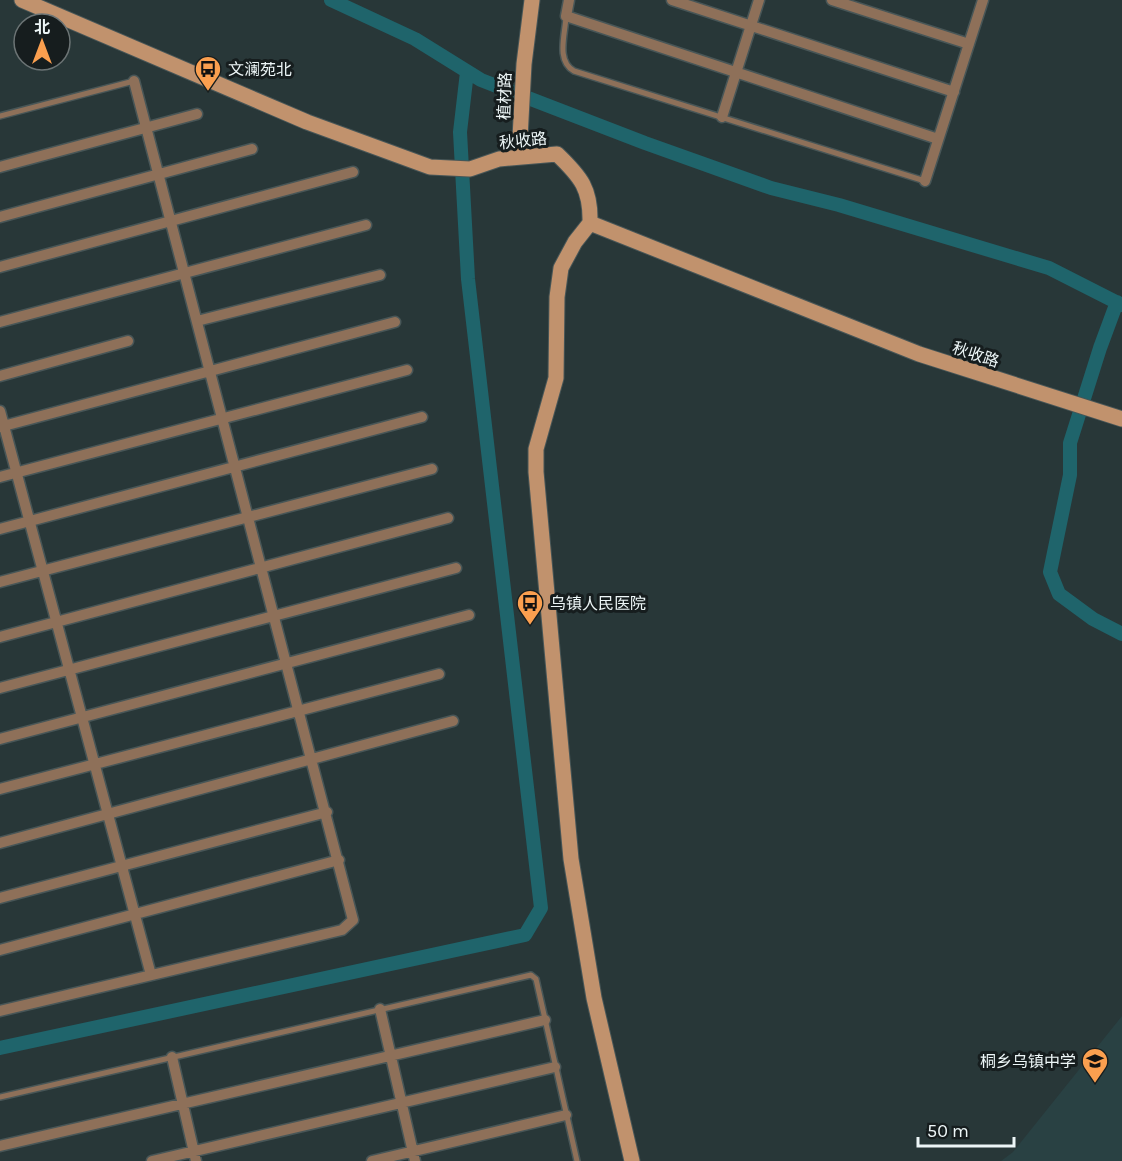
<svg xmlns="http://www.w3.org/2000/svg" width="1122" height="1161" viewBox="0 0 1122 1161" font-family="Karla,'Noto Sans SC',sans-serif">
<rect width="100%" height="100%" fill="#283738"/>
<path fill="#294143" d="M1122,1016V1161H1001L1013,1152Z"/>
<g fill="none" stroke-linecap="round" stroke-linejoin="round">
<path stroke="#1f646b" stroke-width="14" d="M331,0L415,39L481,80L645,143L771,188L839,205L1049,268L1122,305
M1117,302L1100,348L1070,443V475L1050,572L1059,594L1093,619L1122,634
M0,1048L525,935L541,908L468,279L460,132L467,72"/>
<g stroke="#485657" stroke-width="8">
<path id="lane" d="M566,17C565,35 556,61 574,71L925,181
M0,116L134,81
M0,1097L531,975L536,979L577,1161"/>
</g>
<g stroke="#485657" stroke-width="13">
<path id="street" d="M569,0L566,16L938,139
M672,0L954,92
M832,0L969,44
M722,117L759,0
M0,167L197,114
M925,181L983,0
M0,217L252,149
M0,267L353,172
M197,321L380,275
M0,322L366,225
M0,376L128,341
M0,411L151,975
M0,427L395,322
M0,477L407,370
M0,529L422,417
M0,582L432,469
M0,637L448,518
M0,688L456,568
M0,739L469,615
M0,789L439,674
M0,843L453,721
M0,898L327,812
M0,950L339,860
M380,1009L415,1161
M0,1011L342,930L353,920L134,81
M172,1057L196,1161
M0,1146L545,1020
M152,1161L555,1067
M372,1161L566,1115"/>
</g>
<g stroke="#485657" stroke-width="17">
<path id="secondary" d="M22,0L307,122L430,167L470,169L499,159L557,154C581,177 591,189 590,223
M519,156L524,64L532,0
M590,223L575,242L561,268L557,297L556,378L536,449V472L571,859L594,998L632,1161
M590,223L919,354L1122,419"/>
</g>
<use href="#lane" stroke="#8e7059" stroke-width="5"/>
<use href="#street" stroke="#8e7059" stroke-width="10"/>
<use href="#secondary" stroke="#c1926d" stroke-width="15"/>
</g>
<defs>
<g id="bus-pin" transform="scale(1.35)"><path d="M0 17L-7.5 6A9.5 9.5 0 1 1 7.5 6Z" fill="#fa9f4f" stroke="#161d1e"/><path d="M-5-6H5V4H4V6H2V4H-2V6H-4V4H-5ZM-3.5-4V0h7V-4ZM-3.5 1.2v1.5H-2V1.2ZM2 1.2v1.5H3.5V1.2Z" fill="#111"/></g>
<g id="school-pin" transform="scale(1.35)"><path d="M0 17L-7.5 6A9.5 9.5 0 1 1 7.5 6Z" fill="#fa9f4f" stroke="#161d1e"/><path d="M0-5L7-2L0 1L-7-2ZM-4 1L0 2.5L4 1V4Q0 6-4 4Z" fill="#111"/></g>
</defs>
<g fill-rule="evenodd">
<use href="#bus-pin" x="208" y="69"/>
<use href="#bus-pin" x="530" y="603"/>
<use href="#school-pin" x="1095" y="1061"/>
</g>
<g text-anchor="middle" stroke-width="6" stroke-linejoin="round" paint-order="stroke">
<g font-size="16" fill="#edf6f7" stroke="#161d1e" text-anchor="start">
<text x="228" y="75">文澜苑北</text>
<text x="550" y="609">乌镇人民医院</text>
<text x="1076" y="1067" text-anchor="end">桐乡乌镇中学</text>
</g>
<g font-size="16" fill="#edf6f7" stroke="#161d1e">
<text transform="translate(504 96) rotate(-88)" y="6">植材路</text>
<text transform="translate(523 140) rotate(-6)" y="6">秋收路</text>
<text transform="translate(976 354) rotate(18)" y="6">秋收路</text>
</g>
</g>
<g transform="translate(42 42)"><circle r="28" fill="#161d1e" stroke="#6c7475" stroke-width="1.5"/>
<path d="M0-4.5L10 22L0 15L-10 22Z" fill="#fa9f4f"/>
<text y="-9" font-size="16" font-weight="bold" text-anchor="middle" fill="#edf6f7">北</text>
</g>
<path d="M918 1137v9h96v-9" fill="none" stroke="#edf6f7" stroke-width="3"/>
<text x="927" y="1137" font-size="18" fill="#edf6f7" stroke="#161d1e" stroke-width="4.5" paint-order="stroke">50 m</text>
</svg>
